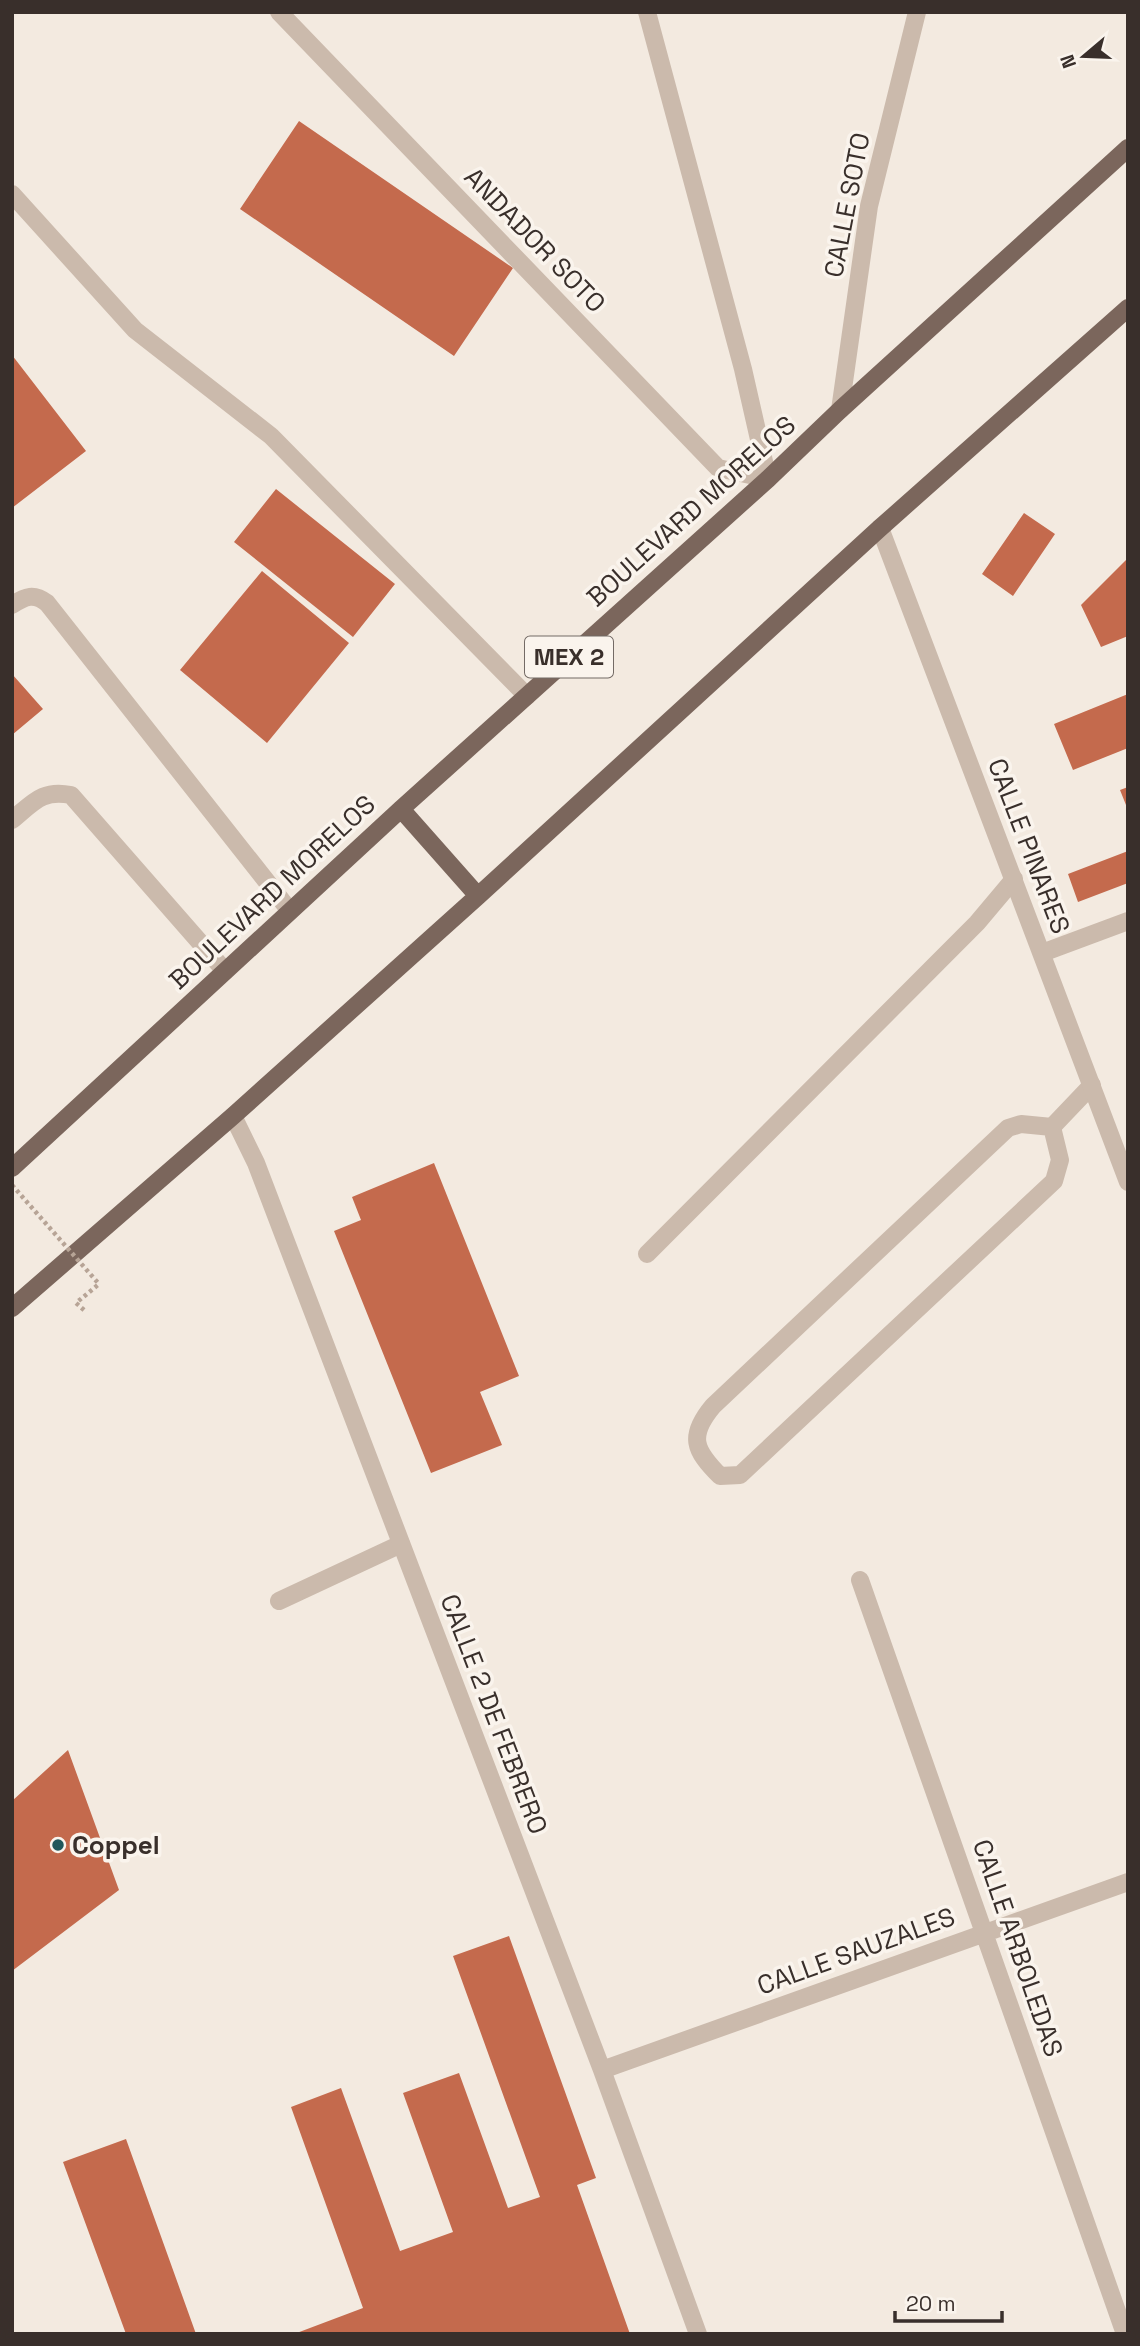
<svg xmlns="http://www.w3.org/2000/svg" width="1140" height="2346" viewBox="0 0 1140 2346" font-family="'Space Grotesk',sans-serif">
<rect width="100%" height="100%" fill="#f3eae0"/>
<path fill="#c46a4d" d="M299,121L513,268L454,356L240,209Z
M12,355L86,451L12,508Z
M276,489L395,584L353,637L234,542Z
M1024,513L1055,534L1013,596L982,574Z
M1128,558V636L1101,647L1081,605Z
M262,571L349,643L267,743L180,670Z
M12,674L43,709L12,735Z
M1128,694V748L1073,770L1054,724Z
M1128,787V810L1120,790Z
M1128,851V883L1078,902L1068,874Z
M434,1163L519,1376L480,1392L502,1445L431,1473L334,1231L361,1220L352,1197Z
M68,1750L119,1890L12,1971V1801Z
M509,1936L596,2178L577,2185L630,2334H294L363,2308L291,2107L341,2088L400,2251L453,2232L403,2093L459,2073L508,2208L540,2197L453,1956Z
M126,2139L196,2334H126L63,2162Z"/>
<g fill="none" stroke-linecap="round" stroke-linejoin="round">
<path stroke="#b7a496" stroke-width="4.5" stroke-dasharray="3.5 3.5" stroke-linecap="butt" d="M84,1310L76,1303L99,1284"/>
<path stroke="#cbbaac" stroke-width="18" d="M12,194L135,330L271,436L527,696
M12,605C26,596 34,593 47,603L290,911
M12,820C33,803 42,789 71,795L225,971
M1021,1124L1052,1127L1060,1160L1054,1181L740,1475L720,1476C694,1450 688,1436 713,1406L1008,1128Z
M1052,1127L1092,1085
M647,1254L977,923L1014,879
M279,1601L401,1544"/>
<path stroke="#cbbaac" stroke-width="18" d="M279,12L718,468L768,479L743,369L647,12
M840,410L869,206L917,12
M880,528L1128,1182
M1042,953L1128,921
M233,1116L256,1163L602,2070L698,2334
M860,1580L1125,2334
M602,2070L1128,1882"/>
<path stroke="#7b665c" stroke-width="18" d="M401,809L478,896
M12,1168L401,809L768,479L840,410L1128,148
M12,1308L233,1116L478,896L880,528L1128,308"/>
<path stroke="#b7a496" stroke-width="4.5" stroke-dasharray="3.5 3.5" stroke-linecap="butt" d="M12,1185L99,1284"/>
</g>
<circle fill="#20575b" stroke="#faf4ed" stroke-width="2.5" cx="58" cy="1845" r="7"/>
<g text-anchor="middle" stroke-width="7" stroke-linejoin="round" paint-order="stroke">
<rect fill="#faf4ed" stroke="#736a65" stroke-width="2" x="525" y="636.5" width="88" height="41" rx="5"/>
<g font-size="24" font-weight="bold" fill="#392f2b">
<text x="569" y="665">MEX 2</text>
</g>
<g font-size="26" fill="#392f2b" stroke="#faf4ed">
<text transform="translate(847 205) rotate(-79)" y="9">CALLE SOTO</text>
<text transform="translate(535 240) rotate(46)" y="9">ANDADOR SOTO</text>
<text transform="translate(691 511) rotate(-42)" y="9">BOULEVARD MORELOS</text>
<text transform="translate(1029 846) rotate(69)" y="9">CALLE PINARES</text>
<text transform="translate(272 892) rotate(-43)" y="9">BOULEVARD MORELOS</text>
<text transform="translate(494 1714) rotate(69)" y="9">CALLE 2 DE FEBRERO</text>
<text transform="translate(1018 1948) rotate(71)" y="9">CALLE ARBOLEDAS</text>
<text transform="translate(856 1951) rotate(-20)" y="9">CALLE SAUZALES</text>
</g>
<g font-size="26" font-weight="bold" fill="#392f2b" stroke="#faf4ed" text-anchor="start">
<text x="72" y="1854">Coppel</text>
</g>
</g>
<rect width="1140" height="2346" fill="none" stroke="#392f2b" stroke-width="28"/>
<g transform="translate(1084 56) rotate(251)" stroke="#faf4ed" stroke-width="5" paint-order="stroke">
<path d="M0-5L12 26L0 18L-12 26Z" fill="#392f2b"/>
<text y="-10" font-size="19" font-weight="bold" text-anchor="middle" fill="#392f2b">N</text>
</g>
<path d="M895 2311v10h107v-10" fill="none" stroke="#392f2b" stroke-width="3.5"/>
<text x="906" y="2311" font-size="21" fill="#392f2b" stroke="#faf4ed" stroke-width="5" paint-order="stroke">20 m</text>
</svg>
